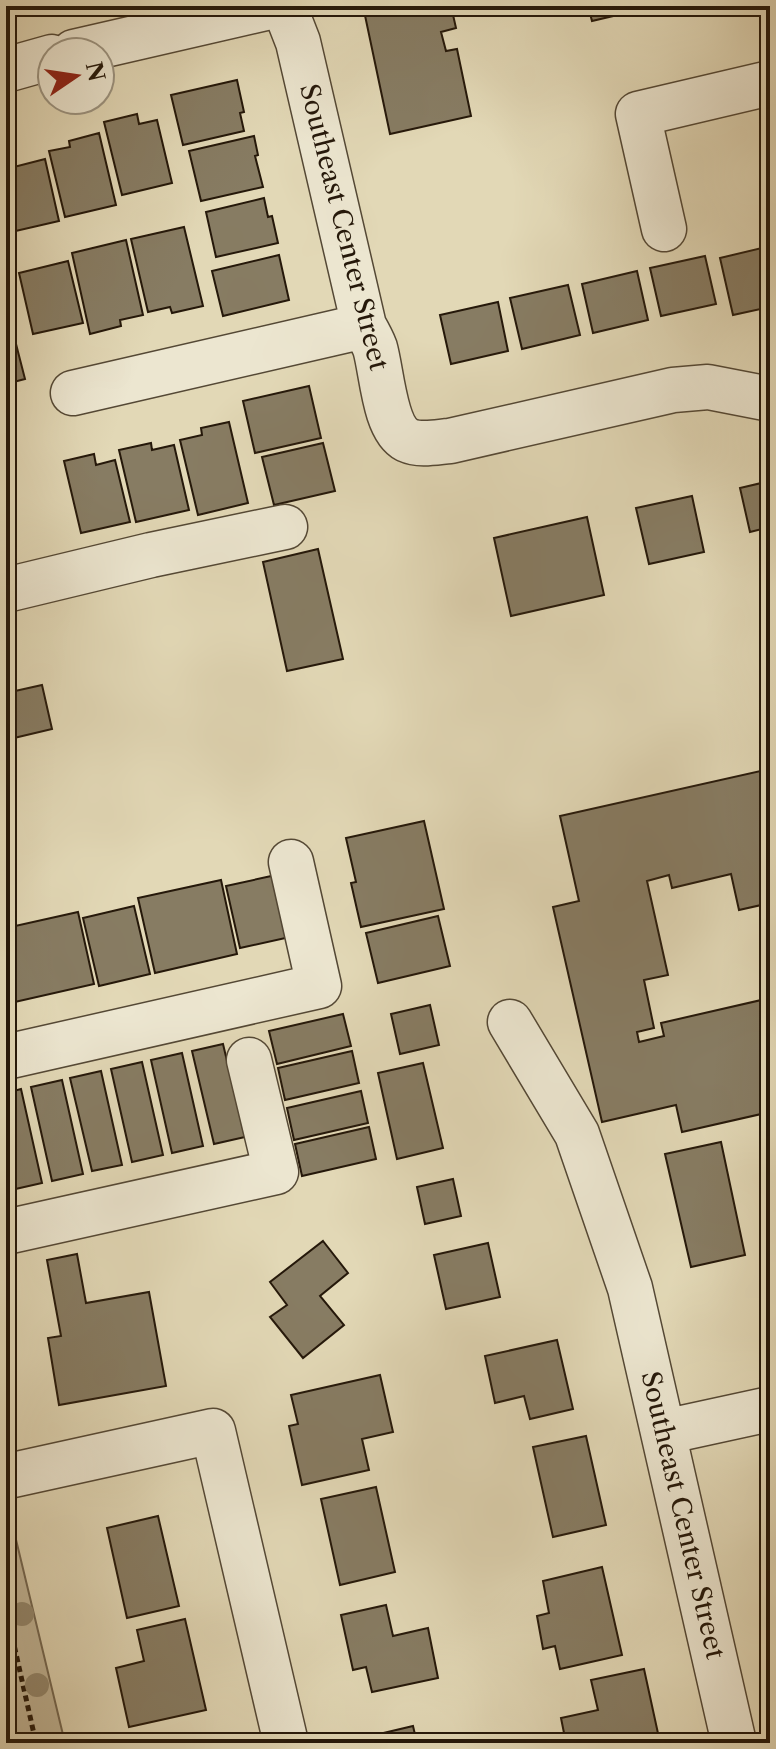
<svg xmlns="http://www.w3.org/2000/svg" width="776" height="1749" viewBox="0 0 776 1749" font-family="'Libre Caslon Text',serif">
<rect width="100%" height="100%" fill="#e2d8b6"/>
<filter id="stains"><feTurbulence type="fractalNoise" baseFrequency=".0025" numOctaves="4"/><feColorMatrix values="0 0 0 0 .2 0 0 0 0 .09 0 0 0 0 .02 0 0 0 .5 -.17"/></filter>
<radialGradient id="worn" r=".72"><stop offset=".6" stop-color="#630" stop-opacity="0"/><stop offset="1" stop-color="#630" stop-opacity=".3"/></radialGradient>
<path fill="#c2b799" stroke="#746852" stroke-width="2" d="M12,1523L65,1743H6V1524Z"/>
<path fill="#877c63" stroke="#25180a" stroke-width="2" d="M363,6H451L456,28L441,32L446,51L457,49L471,116L390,134Z
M588,6H656L592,21Z
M679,6H712L680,13Z
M237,80L244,112L240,113L244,131L183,145L171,95Z
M137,114L139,124L157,120L172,183L122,195L104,122Z
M99,133L116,205L65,217L49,151L70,147L69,141Z
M254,136L258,155L255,156L263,187L201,201L189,151Z
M45,159L59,221L7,233L6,169Z
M264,198L268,217L272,216L278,243L216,257L206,212Z
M184,227L203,306L172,313L170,307L148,312L131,239Z
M126,240L143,315L120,320L121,326L90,334L72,253Z
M770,246V307L733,315L720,258Z
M279,255L289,300L223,316L212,271Z
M705,256L716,304L661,316L650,268Z
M68,261L83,323L33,334L19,273Z
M637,271L648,320L593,333L582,284Z
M568,285L580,335L522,349L510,298Z
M498,302L508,351L451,364L440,315Z
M6,305L25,379L6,384Z
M309,386L321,438L255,453L243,401Z
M229,422L248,503L198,515L180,440L202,435L201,428Z
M151,443L152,450L174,445L189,510L136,522L119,450Z
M323,443L335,491L274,505L262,457Z
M94,454L96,465L115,460L130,522L81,533L64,461Z
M770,481V527L750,532L740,488Z
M692,496L704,552L649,564L636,508Z
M587,517L604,595L511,616L494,538Z
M318,549L343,659L287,671L263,562Z
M42,685L52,729L14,738L6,693Z
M770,769V903L739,910L731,874L672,888L669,875L647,881L668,975L644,980L654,1028L637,1032L639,1042L664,1036L661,1023L770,998V1112L682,1132L676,1105L602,1122L553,907L579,901L560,816Z
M424,821L444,909L361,927L351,883L356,882L346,838Z
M276,875L290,937L240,948L226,886Z
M221,880L237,954L155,973L138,898Z
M134,906L150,974L99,986L83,918Z
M78,912L94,984L6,1004V928Z
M438,916L450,966L378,983L366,933Z
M430,1005L439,1045L400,1054L391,1014Z
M343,1014L351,1046L277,1064L269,1031Z
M223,1044L245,1137L214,1144L192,1051Z
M352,1051L359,1083L285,1100L278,1068Z
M182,1053L203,1146L172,1153L151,1060Z
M142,1062L163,1155L132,1162L111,1069Z
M423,1063L443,1148L397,1159L378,1073Z
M101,1071L122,1165L92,1171L70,1078Z
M62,1080L83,1174L52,1181L31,1087Z
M21,1089L42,1183L11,1190L6,1166V1093Z
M361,1091L368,1123L294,1140L287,1108Z
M369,1127L376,1159L302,1176L295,1144Z
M721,1142L745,1255L691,1267L665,1154Z
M453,1179L461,1216L425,1224L417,1187Z
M323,1241L348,1273L320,1296L344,1325L303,1358L270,1317L287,1305L270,1282Z
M488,1243L500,1297L446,1309L434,1255Z
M77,1254L86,1303L149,1292L166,1386L59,1405L48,1338L61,1336L47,1260Z
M557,1340L573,1409L530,1419L524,1396L495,1403L485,1356Z
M380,1375L393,1432L362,1439L369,1470L302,1485L289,1426L298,1424L291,1395Z
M586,1436L606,1525L553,1537L533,1447Z
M376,1487L395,1572L340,1585L321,1499Z
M158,1516L179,1606L127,1618L107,1528Z
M602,1567L622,1655L560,1669L555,1646L543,1649L537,1616L549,1613L543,1581Z
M386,1605L393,1636L428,1628L438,1678L372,1692L366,1667L353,1670L341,1615Z
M185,1619L206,1710L129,1727L116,1668L144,1661L137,1630Z
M644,1669L659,1738L648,1743H566L561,1718L598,1710L591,1680Z
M413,1726L417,1743H359L358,1739Z
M205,1738L206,1743H183Z"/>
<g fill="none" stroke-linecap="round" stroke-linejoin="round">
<g stroke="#544835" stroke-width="47">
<path id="minor" d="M284,6L298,42L364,326C368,333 372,340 375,348C382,372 384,428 407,440C420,446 437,442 450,441L673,390L708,387L770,399
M74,52L274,6
M6,70L52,57
M664,229L638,114L770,83
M73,393L364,326
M6,590L151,555L285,527
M510,1022L577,1134L630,1288L734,1743
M6,1057L319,986L291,862
M6,1232L276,1172L249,1060
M664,1432L770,1409
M13,1475L213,1431L286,1743"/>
</g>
<path stroke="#25180a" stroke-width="5" stroke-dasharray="6 4" stroke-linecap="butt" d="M6,1618L10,1627L36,1743"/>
<use href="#minor" stroke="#ece6d0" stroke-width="44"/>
</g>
<g fill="#94896f">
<circle cx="22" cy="1614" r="12"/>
<circle cx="37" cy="1685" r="12"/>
</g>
<g text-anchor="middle" stroke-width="7" stroke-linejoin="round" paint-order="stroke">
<g font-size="26" fill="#25180a" stroke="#ece6d0">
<text transform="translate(344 227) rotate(76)" y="9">Southeast Center Street</text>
<text transform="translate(683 1515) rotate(77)" y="9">Southeast Center Street</text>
</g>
</g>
<rect width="776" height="1749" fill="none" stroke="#e2d8b6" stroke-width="32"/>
<rect x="8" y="8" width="760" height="1733" fill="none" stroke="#25180a" stroke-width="4"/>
<rect x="16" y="16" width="744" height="1717" fill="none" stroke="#25180a" stroke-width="2"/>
<g transform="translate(76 76) rotate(77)"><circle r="38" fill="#ece6d0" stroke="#9c9481" stroke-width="2"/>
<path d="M0-6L14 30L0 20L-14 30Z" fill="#8f2418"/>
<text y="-12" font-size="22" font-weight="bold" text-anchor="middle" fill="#25180a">N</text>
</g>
<rect width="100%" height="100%" filter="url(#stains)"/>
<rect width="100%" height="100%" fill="url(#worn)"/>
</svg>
